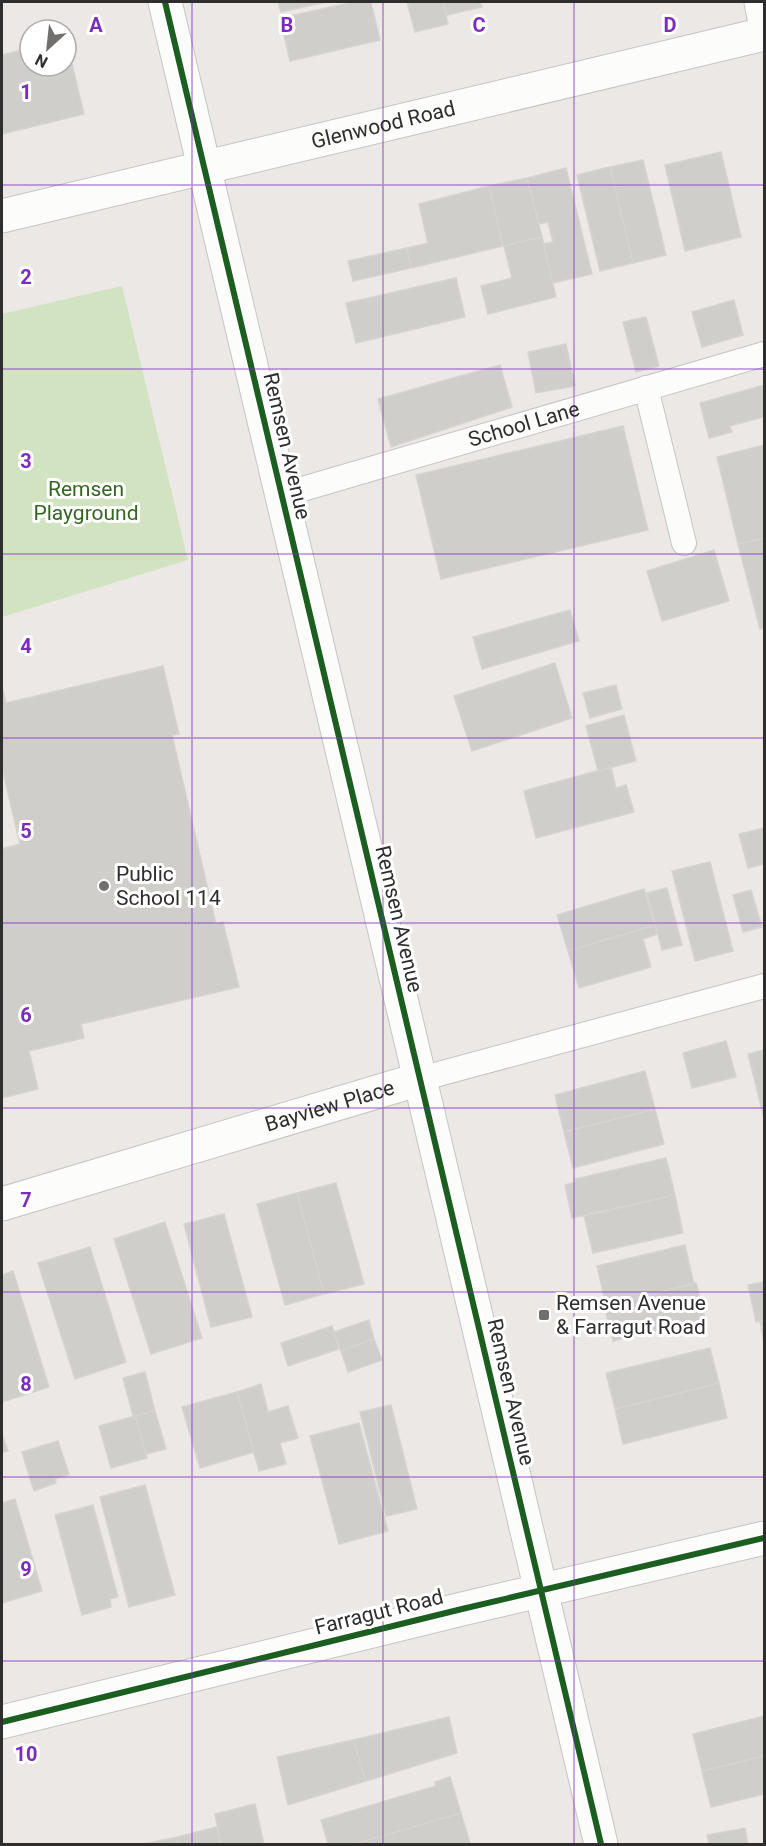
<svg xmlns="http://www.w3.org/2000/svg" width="766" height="1846" viewBox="0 0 766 1846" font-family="Roboto,sans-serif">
<rect width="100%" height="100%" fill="#ebe8e5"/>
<path fill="#d1e3c1" d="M122,286L188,560L2,617V314Z"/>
<path fill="#d0cecb" stroke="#d6d3d1" stroke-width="1.5" d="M278,2H326L281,12Z
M354,2H371L380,40L290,61L280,18Z
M407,2H443L448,24L415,32Z
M443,2H480L482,7L447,15Z
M30,48V66H38L39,72L72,64L84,114L2,134V55Z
M721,152L741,237L685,251L665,165Z
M643,160L666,255L633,263L610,167Z
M610,167L633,263L600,271L577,175Z
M566,168L592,274L553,283L543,244L553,242L548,222L539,224L527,178Z
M527,178L542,237L503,246L489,186Z
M489,186L503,246L411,268L407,248L428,243L419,204Z
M542,237L556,297L488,314L481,286L512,278L504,246Z
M407,248L411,268L353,281L348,261Z
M456,278L465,317L356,343L346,303Z
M734,300L743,335L702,347L692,312Z
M646,317L659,366L636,372L623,322Z
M566,344L575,386L536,393L528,352Z
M500,365L512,407L391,447L378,399Z
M764,385V417L730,426L732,432L709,438L700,403Z
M623,426L648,530L441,579L416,475Z
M764,445V538L738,544L717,457Z
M764,538V628L760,629L738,544Z
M714,550L729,601L662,621L647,571Z
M570,610L579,641L482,669L473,637Z
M555,663L572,718L472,751L454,696Z
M163,666L179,734L172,735L216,924L223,922L239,987L81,1024L84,1038L29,1051L38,1089L2,1098V849L20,844L2,768V686L6,703Z
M616,685L622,709L590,718L583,693Z
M624,715L636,761L598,771L586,726Z
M611,767L616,788L626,785L634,812L536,838L524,791Z
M764,828V866V864L748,868L739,834Z
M710,862L733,951L695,961L672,871Z
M667,888L682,945L662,950L647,893Z
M644,889L655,925L568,951L557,915Z
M751,890L762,927L743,932L733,895Z
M655,925L657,934L643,939L651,967L579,988L568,951Z
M726,1041L736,1077L692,1088L683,1053Z
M764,1050V1118L748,1054Z
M645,1071L655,1109L564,1132L555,1095Z
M655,1109L664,1144L573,1168L564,1132Z
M666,1158L675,1195L572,1218L565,1185L575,1182V1179Z
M336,1183L364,1284L324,1294L297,1193Z
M297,1193L324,1294L285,1305L257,1204Z
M675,1195L683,1233L593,1253L584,1216Z
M224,1214L252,1317L211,1327L184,1224Z
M165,1222L202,1338L151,1354L114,1239Z
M685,1245L694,1284L606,1305L597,1266Z
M90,1247L126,1362L75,1379L38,1263Z
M13,1271L49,1387L2,1402V1275Z
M764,1282V1320L756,1322L748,1285Z
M696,1283L705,1319L613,1341L604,1305Z
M369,1320L374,1339L341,1351L334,1332Z
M764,1320V1342L760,1321Z
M332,1326L339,1349L288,1366L281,1343Z
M374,1339L382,1360L348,1372L341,1351Z
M710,1348L719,1383L615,1409L606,1373Z
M145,1372L155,1411L133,1416L123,1378Z
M719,1383L727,1418L623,1444L615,1409Z
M261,1384L268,1412L288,1406L298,1438L280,1443L286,1464L259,1471L237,1392Z
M237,1392L254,1452L200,1468L182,1407Z
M391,1405L417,1509L386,1516L360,1412Z
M155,1411L166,1449L146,1454L135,1416Z
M135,1416L147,1458L111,1468L99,1426Z
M359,1423L388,1531L339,1544L310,1436Z
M2,1434L8,1451L2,1453Z
M58,1441L69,1474L55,1479L56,1483L34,1491L22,1452Z
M145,1485L175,1595L129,1607L100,1497Z
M15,1499L42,1591L2,1603V1503Z
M93,1505L118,1597L110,1599L111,1607L82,1615L55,1515Z
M764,1716V1756L702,1771L693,1734Z
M449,1717L457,1753L366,1781L353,1740Z
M353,1740L366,1781L288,1805L277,1757Z
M764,1756V1794L711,1807L702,1771Z
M450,1777L461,1813L355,1844H328L321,1820L436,1786L435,1782Z
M255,1804L264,1844H221L215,1814Z
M461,1813L470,1843L463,1844H355Z
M217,1827L221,1844H179L177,1837Z
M745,1828L748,1844H709L707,1835Z
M177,1837L179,1844H143Z"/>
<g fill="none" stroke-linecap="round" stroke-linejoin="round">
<g stroke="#c6c5c4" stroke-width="26">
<g id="service">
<path d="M646,388L684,543"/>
<path id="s1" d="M282,495L764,354"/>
<path d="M420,1079L764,986"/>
</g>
</g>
<g stroke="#c6c5c4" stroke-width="35">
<g id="minor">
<path d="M761,2L764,18"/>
<path id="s2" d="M2,216L764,34"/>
<path id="s3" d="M2,1204L420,1079"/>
<path d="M2,1722L462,1609L764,1538"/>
</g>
</g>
<g stroke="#c6c5c4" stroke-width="35">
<path id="secondary" d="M165,2L601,1844"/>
</g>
<use href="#service" stroke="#fcfcfb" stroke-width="24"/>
<use href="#minor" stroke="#fcfcfb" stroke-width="33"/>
<use href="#secondary" stroke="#fcfcfb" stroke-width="33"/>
<g stroke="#fff" stroke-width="10">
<path id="cycleway" d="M165,2L601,1844
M2,1722L462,1609L764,1538"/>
</g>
<use href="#cycleway" stroke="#1b5e20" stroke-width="6"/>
</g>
<path fill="none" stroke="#7b2cbf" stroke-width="1.5" stroke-opacity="0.55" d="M192,2V1844M383,2V1844M574,2V1844M2,185H764M2,369H764M2,554H764M2,738H764M2,923H764M2,1108H764M2,1292H764M2,1477H764M2,1661H764"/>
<g fill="#706f6e" stroke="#fff" stroke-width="2">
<circle cx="104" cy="886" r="6"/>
<rect x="538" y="1309" width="12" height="12" rx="3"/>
</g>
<g text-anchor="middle" stroke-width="6" stroke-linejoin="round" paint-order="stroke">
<g font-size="21" fill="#2e2e2e" stroke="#fff">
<text dy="7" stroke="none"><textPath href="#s2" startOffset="392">Glenwood Road</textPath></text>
<text dy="7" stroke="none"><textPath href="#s1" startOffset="252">School Lane</textPath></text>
<text transform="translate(287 446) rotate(77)" y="7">Remsen Avenue</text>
<text transform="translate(399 919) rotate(77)" y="7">Remsen Avenue</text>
<text dy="7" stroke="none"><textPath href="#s3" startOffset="342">Bayview Place</textPath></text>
<text transform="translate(511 1392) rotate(77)" y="7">Remsen Avenue</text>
<text transform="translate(379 1612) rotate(-14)" y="7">Farragut Road</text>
</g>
<g font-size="21" fill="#346721" stroke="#fff">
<text x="86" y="496">Remsen<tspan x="86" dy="24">Playground</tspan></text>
</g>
<g font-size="21" fill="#2e2e2e" stroke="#fff" text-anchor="start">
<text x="116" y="881">Public<tspan x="116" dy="24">School 114</tspan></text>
<text x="556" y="1310">Remsen Avenue<tspan x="556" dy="24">&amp; Farragut Road</tspan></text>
</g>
</g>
<g font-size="20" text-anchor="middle" font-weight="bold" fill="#7b2cbf" stroke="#fff" stroke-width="6" stroke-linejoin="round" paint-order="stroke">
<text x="96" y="32">A</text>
<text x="287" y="32">B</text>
<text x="479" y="32">C</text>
<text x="670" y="32">D</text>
<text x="26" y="99">1</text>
<text x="26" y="284">2</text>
<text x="26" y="468">3</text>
<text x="26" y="653">4</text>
<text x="26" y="838">5</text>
<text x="26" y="1022">6</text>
<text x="26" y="1207">7</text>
<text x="26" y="1391">8</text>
<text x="26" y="1576">9</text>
<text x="26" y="1761">10</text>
</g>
<rect width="766" height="1846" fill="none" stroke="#2e2e2e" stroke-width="6"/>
<g transform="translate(48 48) rotate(207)"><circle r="28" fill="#ffffff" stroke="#ababab" stroke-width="1.5"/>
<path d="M0-4.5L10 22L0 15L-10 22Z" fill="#706f6e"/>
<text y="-9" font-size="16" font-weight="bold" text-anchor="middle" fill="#2e2e2e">N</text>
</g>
</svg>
